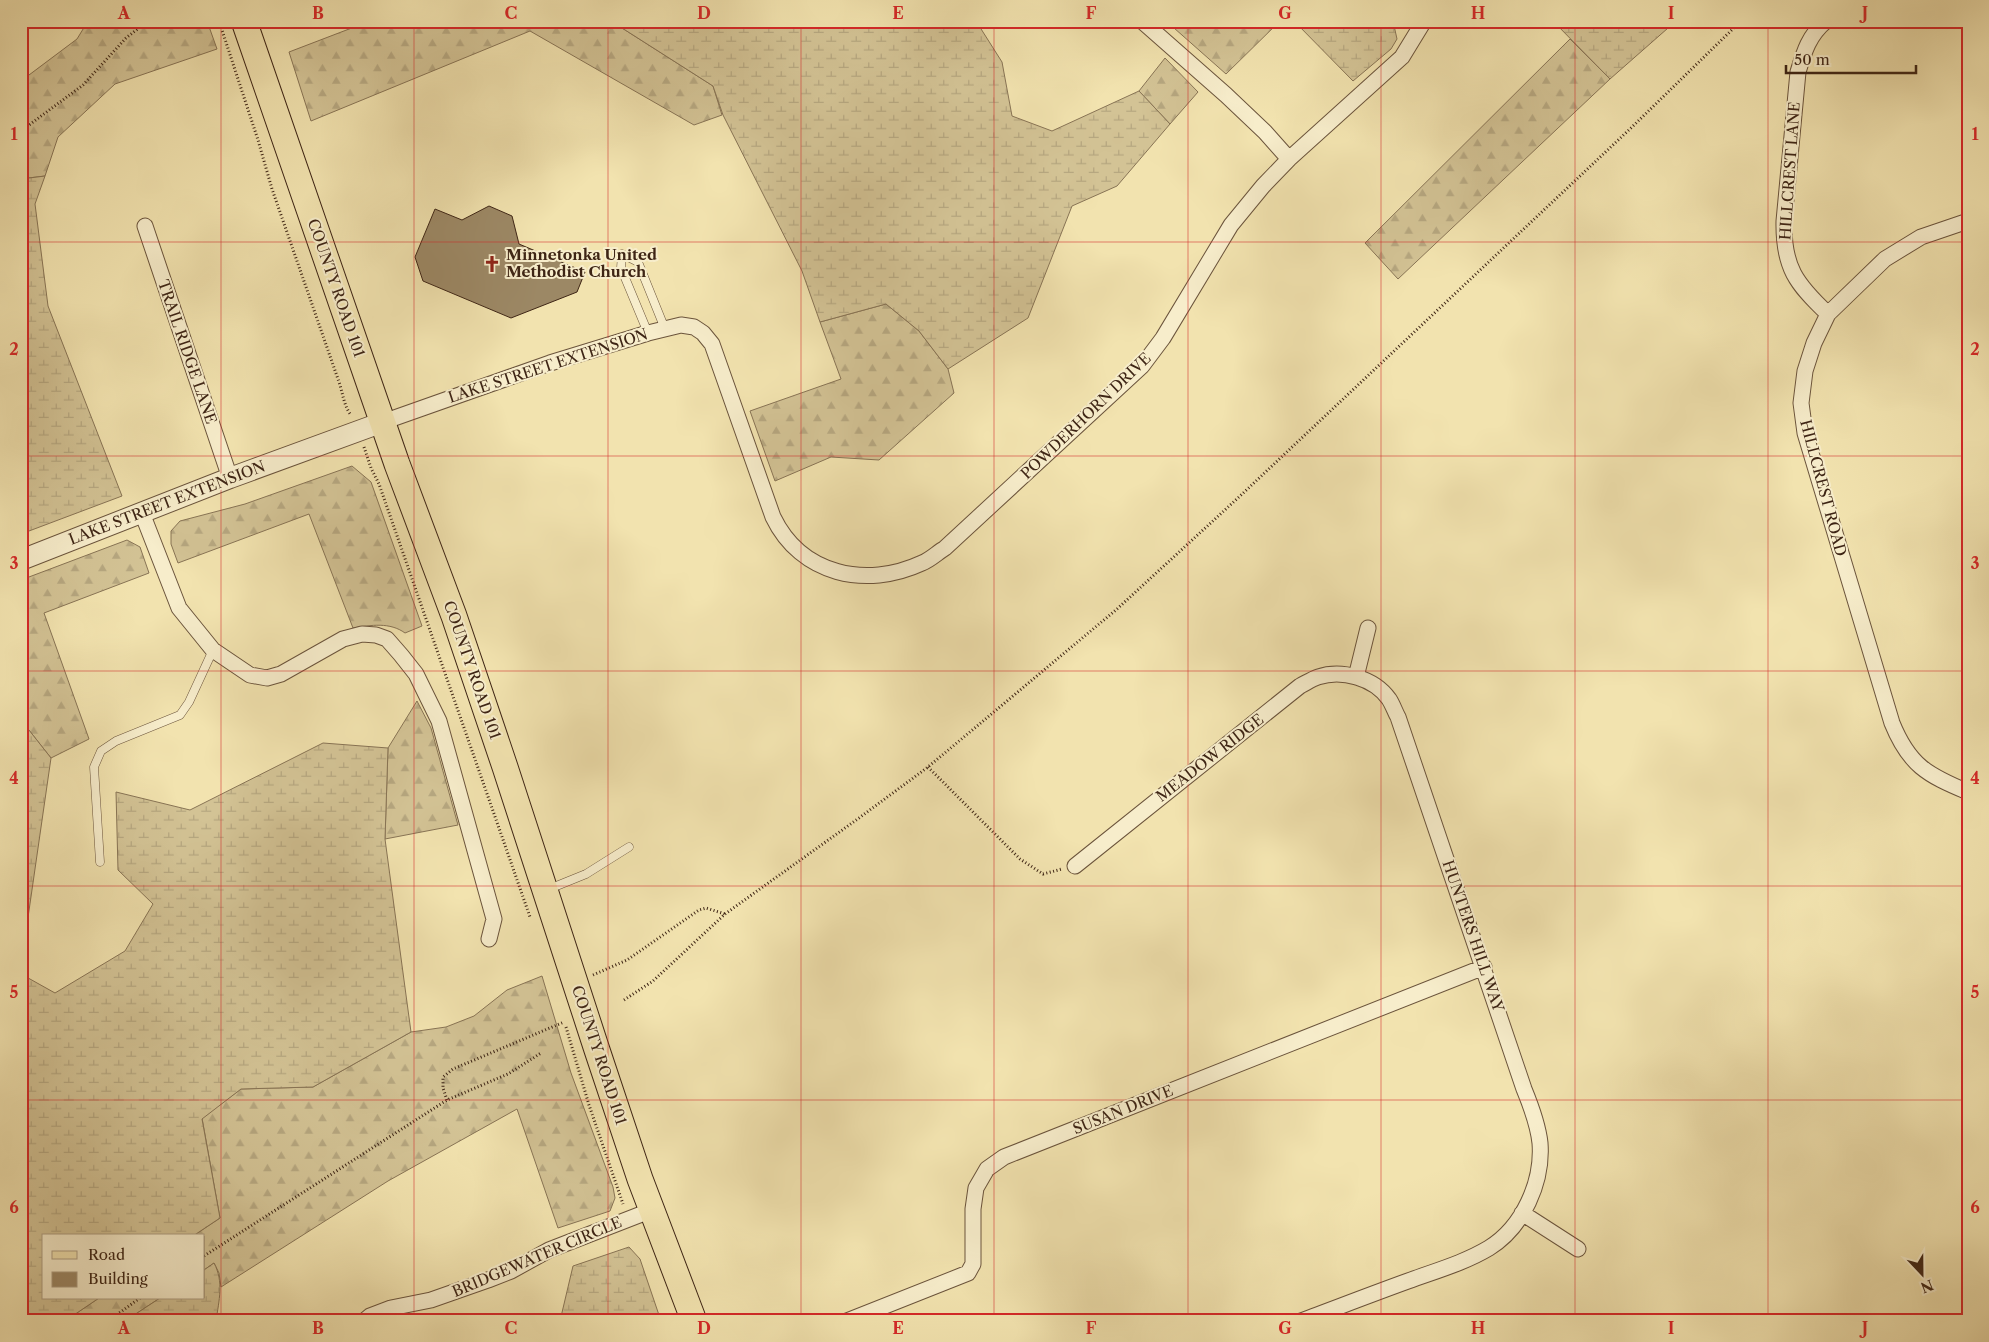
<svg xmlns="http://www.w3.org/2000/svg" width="1989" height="1342" viewBox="0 0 1989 1342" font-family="'Libre Caslon Text',serif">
<defs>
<pattern id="forest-firs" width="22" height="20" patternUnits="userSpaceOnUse" patternTransform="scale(1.25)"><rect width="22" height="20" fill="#d3c395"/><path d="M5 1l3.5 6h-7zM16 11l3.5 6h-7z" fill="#b6a780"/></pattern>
<pattern id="wetland-marsh" width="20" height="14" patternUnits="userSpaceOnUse" patternTransform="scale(1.25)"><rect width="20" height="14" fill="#d3c395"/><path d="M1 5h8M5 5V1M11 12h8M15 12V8" fill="none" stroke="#b6a780"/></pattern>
</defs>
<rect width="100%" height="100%" fill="#f2e3af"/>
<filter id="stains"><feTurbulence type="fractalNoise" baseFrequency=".004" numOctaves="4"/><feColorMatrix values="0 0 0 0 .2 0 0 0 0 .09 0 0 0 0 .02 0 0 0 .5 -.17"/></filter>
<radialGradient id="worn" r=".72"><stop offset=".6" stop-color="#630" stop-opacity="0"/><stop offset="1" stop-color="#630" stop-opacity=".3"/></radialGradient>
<path fill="url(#forest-firs)" stroke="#887455" d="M88,21H207L217,49L115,84L58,137L45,176L21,179V81L77,39Z
M370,21H611L713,86L722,115L694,125L530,31L311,121L289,52Z
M1182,21H1280L1226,74L1174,28Z
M1570,39L1610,79L1398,279L1365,243Z
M1165,58L1198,92L1170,124L1139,91Z
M886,304L919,331L948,369L954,393L879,460L831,457L775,481L750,411L841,379L820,322Z
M352,466L371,482L422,626L405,633C390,622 371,625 353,628L309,514L178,563L171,544V531L180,521L245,504Z
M127,540L140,547L149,573L44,613L89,739L51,758L21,720V580Z
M417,701L431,728L458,825L385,839L388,748Z
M542,976L571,1073L613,1187L615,1198L610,1211L558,1228L517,1109L388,1181L221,1287L219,1273L214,1263L204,1270V1236H193L220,1218L202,1118L241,1089L313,1087L411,1032L446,1027L474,1016L507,990Z
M99,1298H160L125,1321H65Z"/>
<path fill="url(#wetland-marsh)" stroke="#887455" d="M611,21H976L1002,62L1012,116L1052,131L1139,91L1170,124L1117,186L1072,206L1028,318L948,369L919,331L886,304L820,322L802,271L723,115L713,86Z
M1294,21H1393L1397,39L1391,49L1353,81Z
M1553,21H1676L1610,79Z
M45,176L35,204L48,306L122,496L21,534V179Z
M21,720L51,758L21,966Z
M323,743L388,748L385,839L411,1032L313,1087L241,1089L202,1119L220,1218L193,1236H44V1298H99L65,1321H21V974L55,993L125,951L153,904L118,870L116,792L190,810Z
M629,1247L640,1259L661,1321H560L573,1266Z
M214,1263C224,1282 219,1300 216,1321H125L160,1298H204V1270Z"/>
<path fill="#9c8865" stroke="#3e2515" d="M489,206L512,216L519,244L585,272L577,292L511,318L423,281L415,257L435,209L462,220Z"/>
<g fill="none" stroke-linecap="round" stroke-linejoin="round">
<g stroke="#6b543c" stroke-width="9">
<path id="service" d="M648,333L621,268L622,254L638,262L665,329
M100,862L94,767L101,751L116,741L180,715L189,702L213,650
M549,889L586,874L629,847"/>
</g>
<g stroke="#6b543c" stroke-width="17">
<path id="minor" d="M1142,21L1226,95L1265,132L1289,159
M1826,21C1809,35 1804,52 1798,72L1784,221C1783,267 1796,284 1828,314
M1968,221L1921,237L1885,259L1828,314L1814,343L1805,371L1801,403L1805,433L1892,723C1909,765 1927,775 1968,792
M145,226L230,478
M383,422L550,363L648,333L681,325L694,327L703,333L712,344L773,517C801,575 866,589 922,563C930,560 937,553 945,548L1142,366L1163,338L1231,225L1263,186L1289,159L1402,57L1424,21
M142,513L179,608L213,650L250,675L267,678L281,674L343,639L362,634L376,635L387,639L401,655L416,674L439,721L494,919L489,939
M1356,677L1368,628
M1075,866L1300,686C1306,683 1312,679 1318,677C1342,669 1374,678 1389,699C1393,705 1395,712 1398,717L1524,1089C1531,1106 1538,1124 1540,1143C1543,1182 1523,1227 1489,1248C1464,1263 1435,1271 1408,1281C1372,1294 1336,1308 1301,1321
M1522,1213L1578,1249
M364,1321L370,1316L391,1308L431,1300L488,1280L511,1271L549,1250L652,1210
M847,1321L968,1273L973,1264V1209L976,1188L987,1169L1004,1157L1484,967"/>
</g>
<g stroke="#6b543c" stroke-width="22">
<path id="tertiary" d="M21,560L230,478L383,422"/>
</g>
<g stroke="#3e2515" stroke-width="27">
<path id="primary" d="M244,21L397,464L454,616L505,767L597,1050L640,1179L694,1321"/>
</g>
<path stroke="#3e2515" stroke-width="3" stroke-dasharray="1 2.5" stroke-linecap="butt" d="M219,21L258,140L272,189L339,382C343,394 344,406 351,415
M21,131L83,85L126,38L148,21
M364,447L371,468L379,484L530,917
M928,767L1020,859L1043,874L1062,869
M593,975L627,960L699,910L706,908L725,914
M624,1000L653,981L725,914L859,818L928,767L1117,609L1239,497L1631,128L1741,21
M566,1027L589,1105L623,1204
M447,1100L443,1088V1077L453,1069L564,1022
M204,1256L447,1100L508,1074L541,1053
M108,1321L140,1298"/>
<use href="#service" stroke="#f7edcb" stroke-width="8"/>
<use href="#minor" stroke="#f7edcb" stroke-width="15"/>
<use href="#tertiary" stroke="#f7edcb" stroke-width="20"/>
<use href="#primary" stroke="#f2e3af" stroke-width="25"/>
</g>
<path fill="none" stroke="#d62828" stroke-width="1" stroke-opacity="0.55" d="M221,21V1321M414,21V1321M608,21V1321M801,21V1321M994,21V1321M1188,21V1321M1381,21V1321M1575,21V1321M1768,21V1321M21,242H1968M21,456H1968M21,671H1968M21,886H1968M21,1100H1968"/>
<defs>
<g id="church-bare" transform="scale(1.35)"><path d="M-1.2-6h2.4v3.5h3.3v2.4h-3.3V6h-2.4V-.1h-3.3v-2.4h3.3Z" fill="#8f2418" stroke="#f7edcb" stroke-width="2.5" paint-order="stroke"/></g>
</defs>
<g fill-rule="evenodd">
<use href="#church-bare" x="492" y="264"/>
</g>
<g text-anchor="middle" stroke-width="4" stroke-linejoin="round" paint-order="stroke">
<g font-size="15" fill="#3e2515" stroke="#f7edcb">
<text transform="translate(1790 171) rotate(-86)" y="5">HILLCREST LANE</text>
<text transform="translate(336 288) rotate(71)" y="5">COUNTY ROAD 101</text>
<text transform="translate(187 352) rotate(71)" y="5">TRAIL RIDGE LANE</text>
<text transform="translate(548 366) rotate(-18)" y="5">LAKE STREET EXTENSION</text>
<text transform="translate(1086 416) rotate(-44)" y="5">POWDERHORN DRIVE</text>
<text transform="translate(1823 488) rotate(75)" y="5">HILLCREST ROAD</text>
<text transform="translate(167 503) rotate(-21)" y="5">LAKE STREET EXTENSION</text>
<text transform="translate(472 670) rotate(71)" y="5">COUNTY ROAD 101</text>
<text transform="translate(1210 758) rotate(-38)" y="5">MEADOW RIDGE</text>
<text transform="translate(1473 936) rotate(71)" y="5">HUNTERS HILL WAY</text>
<text transform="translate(599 1055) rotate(72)" y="5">COUNTY ROAD 101</text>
<text transform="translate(1123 1110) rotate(-22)" y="5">SUSAN DRIVE</text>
<text transform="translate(537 1257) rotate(-23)" y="5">BRIDGEWATER CIRCLE</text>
</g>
<g font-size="15" font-weight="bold" fill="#3e2515" stroke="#f7edcb" text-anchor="start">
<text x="506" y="260">Minnetonka United<tspan x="506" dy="17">Methodist Church</tspan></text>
</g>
</g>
<rect width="1989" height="1342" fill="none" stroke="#f2e3af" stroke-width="55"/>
<rect x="42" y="1234" width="162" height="65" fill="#f7edcb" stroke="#ad9d82"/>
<rect x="52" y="1251" width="25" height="8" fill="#f2e3af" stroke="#ad9d82"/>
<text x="88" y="1260" font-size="15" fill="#3e2515">Road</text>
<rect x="52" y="1272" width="25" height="15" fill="#9c8865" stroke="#ad9d82"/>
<text x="88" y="1284" font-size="15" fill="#3e2515">Building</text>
<g transform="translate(1922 1274) rotate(158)" stroke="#f7edcb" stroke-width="4" paint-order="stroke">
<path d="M0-4L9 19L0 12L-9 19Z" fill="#3e2515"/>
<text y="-8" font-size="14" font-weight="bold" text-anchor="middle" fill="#3e2515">N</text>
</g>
<path d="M1786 65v8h130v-8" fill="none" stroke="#3e2515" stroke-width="2.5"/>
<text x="1794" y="65" font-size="15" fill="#3e2515" stroke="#f7edcb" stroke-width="4" paint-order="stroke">50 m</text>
<rect x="28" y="28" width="1934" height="1286" fill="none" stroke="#d62828" stroke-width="2"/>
<g font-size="16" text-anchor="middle" font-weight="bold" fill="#d62828">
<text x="124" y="19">A</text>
<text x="318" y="19">B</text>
<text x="511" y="19">C</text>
<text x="704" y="19">D</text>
<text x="898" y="19">E</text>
<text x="1091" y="19">F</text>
<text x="1285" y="19">G</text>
<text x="1478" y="19">H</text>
<text x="1671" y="19">I</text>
<text x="1865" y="19">J</text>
<text x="14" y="140">1</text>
<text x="1975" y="140">1</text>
<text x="14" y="355">2</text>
<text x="1975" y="355">2</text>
<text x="14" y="569">3</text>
<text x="1975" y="569">3</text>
<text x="14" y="784">4</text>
<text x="1975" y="784">4</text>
<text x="14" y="998">5</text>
<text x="1975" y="998">5</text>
<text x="14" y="1213">6</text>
<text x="1975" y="1213">6</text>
<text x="124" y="1334">A</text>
<text x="318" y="1334">B</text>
<text x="511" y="1334">C</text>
<text x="704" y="1334">D</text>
<text x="898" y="1334">E</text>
<text x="1091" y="1334">F</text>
<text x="1285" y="1334">G</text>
<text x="1478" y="1334">H</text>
<text x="1671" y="1334">I</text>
<text x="1865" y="1334">J</text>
</g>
<rect width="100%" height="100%" filter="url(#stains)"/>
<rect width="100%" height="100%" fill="url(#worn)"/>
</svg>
